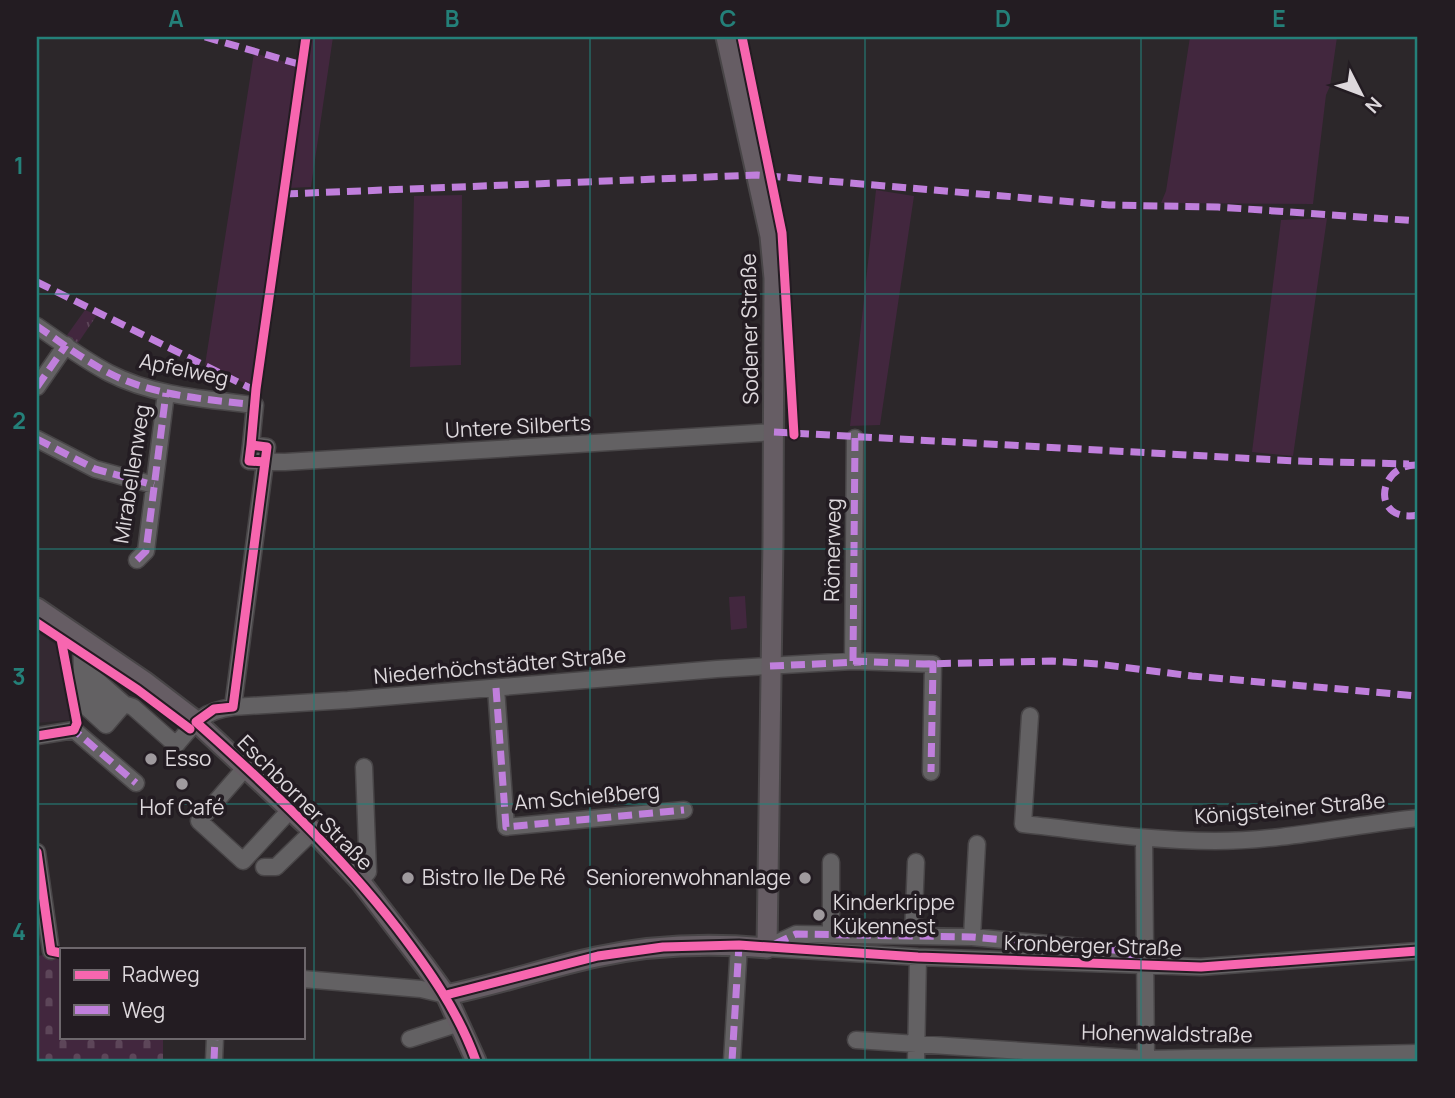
<svg xmlns="http://www.w3.org/2000/svg" width="1455" height="1098" viewBox="0 0 1455 1098" font-family="Manrope,sans-serif">
<defs>
<pattern id="cemetery-stones" width="16" height="16" patternUnits="userSpaceOnUse" patternTransform="scale(1.75)"><rect width="16" height="16" fill="#42273e"/><path d="M2 7V4a2 2 0 0 1 4 0v3zM10 15v-3a2 2 0 0 1 4 0v3z" fill="#5d4659"/></pattern>
<pattern id="park-tufts" width="24" height="20" patternUnits="userSpaceOnUse" patternTransform="scale(1.75)"><rect width="24" height="20" fill="#42273e"/><path d="M3 7l-1-3M5 7V3M7 7l1-3M15 17l-1-3M17 17v-4M19 17l1-3" fill="none" stroke="#5d4659"/></pattern>
</defs>
<rect width="100%" height="100%" fill="#2c272a"/>
<path fill="#342932" d="M37,632L58,646L73,717L69,720L37,723Z"/>
<path fill="#42273e" d="M310,37H333L311,187L288,188Z
M1190,37H1337L1330,86L1326,95L1313,204L1161,203L1166,191Z
M254,53L300,66L255,388L205,365Z
M876,190L914,196L880,425L850,426Z
M462,195L461,365L410,367L414,196Z
M1327,218L1293,456L1252,452L1281,220Z
M745,596L747,628L731,630L729,597Z"/>
<path fill="url(#cemetery-stones)" d="M51,954L61,961V1037H163V1061H37V956Z"/>
<path fill="url(#park-tufts)" d="M85,310L97,315L76,346L65,338Z"/>
<g fill="none" stroke-linecap="round" stroke-linejoin="round">
<g stroke="#484547" stroke-width="19">
<path id="minor" d="M37,326C60,342 84,360 109,373C153,396 206,399 255,405L251,445
M37,387L66,345
M37,439L95,469L154,485
M137,560L146,551L166,393
M81,638L83,704L106,725L124,704L133,707L176,745C195,722 203,711 233,707L348,700L717,669L853,661L933,664L931,772
M853,661L855,438
M82,667L124,704
M82,686L114,715
M496,688L506,827L684,810
M233,707C244,620 256,534 267,447L251,445L249,461L285,462L774,432
M1030,716L1023,824C1087,831 1150,841 1215,841C1283,841 1351,825 1418,818
M37,736L74,730L136,783
M246,767L199,821L243,861L291,809
M1144,840L1146,1061
M37,852L51,951
M264,867H276L313,831
M360,881L368,872L364,767
M831,934V862
M913,936L916,862
M972,937L977,844
M768,947L796,934L972,937L1125,951L1145,965
M767,948L918,957L1201,967L1418,951
M303,979L421,989L446,995
M410,1039L460,1023
M856,1040L1146,1059L1418,1053
M214,1061L215,1037
M732,1061L739,945
M916,1061L918,957"/>
</g>
<g stroke="#484547" stroke-width="23">
<path id="major" d="M37,608L144,681L191,717L313,831L360,881L425,966L446,995L476,1061
M446,995C497,985 546,968 596,957C651,945 711,943 767,948L773,541L774,278L770,236L726,37"/>
</g>
<use href="#minor" stroke="#636163" stroke-width="16"/>
<use href="#major" stroke="#665d64" stroke-width="19"/>
<path stroke="#c07fdc" stroke-width="7" stroke-dasharray="14 7" stroke-linecap="butt" d="M205,37L302,65
M284,194L757,175L1109,205L1218,207L1418,221
M37,282L256,391
M37,326C60,342 84,360 109,373C153,396 206,399 255,405
M37,387L66,345
M774,432L1296,461L1409,464
M37,439L95,469L154,485
M1418,465C1377,463 1370,524 1418,515
M137,560L146,551L166,393
M853,661L924,664L1052,661L1098,664L1192,676L1418,696
M853,661L855,438
M928,664H933L931,772
M770,666L861,662
M496,688L506,827L684,810
M68,731L74,730L136,783
M775,944L796,934L972,937L1125,951L1143,963
M214,1061L215,1037
M732,1061L739,945"/>
<g stroke="#231c22" stroke-width="13">
<path id="cycleway" d="M742,37L782,233L794,435
M251,445L256,389L306,37
M265,462L249,461L251,445L267,447C256,534 244,620 233,707L214,709L196,722C268,786 338,852 397,928C429,970 458,1011 476,1061
M37,623L138,690L190,729
M37,736L74,730L77,723L61,639
M37,852L51,951L61,953
M446,995L598,956L663,947L739,945L918,957L1201,967L1418,951"/>
</g>
<use href="#cycleway" stroke="#f766af" stroke-width="9"/>
</g>
<path fill="none" stroke="#248079" stroke-width="2" stroke-opacity="0.55" d="M314,37V1061M590,37V1061M865,37V1061M1141,37V1061M37,294H1418M37,549H1418M37,804H1418"/>
<g fill="#9f9a9e" stroke="#231c22" stroke-width="2.5">
<circle cx="151" cy="759" r="7"/>
<circle cx="182" cy="784" r="7"/>
<circle cx="408" cy="878" r="7"/>
<circle cx="805" cy="878" r="7"/>
<circle cx="819" cy="915" r="7"/>
</g>
<g text-anchor="middle" stroke-width="7" stroke-linejoin="round" paint-order="stroke">
<g font-size="21" fill="#ddd8dc" stroke="#231c22">
<text transform="translate(750 329) rotate(-91)" y="7">Sodener Straße</text>
<text transform="translate(184 370) rotate(12)" y="7">Apfelweg</text>
<text transform="translate(518 427) rotate(-3)" y="7">Untere Silberts</text>
<text transform="translate(132 474) rotate(-81)" y="7">Mirabellenweg</text>
<text transform="translate(833 550) rotate(-89)" y="7">Römerweg</text>
<text transform="translate(500 666) rotate(-5)" y="7">Niederhöchstädter Straße</text>
<text transform="translate(587 797) rotate(-5)" y="7">Am Schießberg</text>
<text transform="translate(305 803) rotate(45)" y="7">Eschborner Straße</text>
<text transform="translate(1290 809) rotate(-5)" y="7">Königsteiner Straße</text>
<text transform="translate(1093 946) rotate(2)" y="7">Kronberger Straße</text>
<text transform="translate(1167 1034) rotate(1)" y="7">Hohenwaldstraße</text>
</g>
<g font-size="21" fill="#ddd8dc" stroke="#231c22" text-anchor="start">
<text x="165" y="766">Esso</text>
<text x="182" y="815" text-anchor="middle">Hof Café</text>
<text x="422" y="885">Bistro Ile De Ré</text>
<text x="791" y="885" text-anchor="end">Seniorenwohnanlage</text>
<text x="833" y="910">Kinderkrippe<tspan x="833" dy="24">Kükennest</tspan></text>
</g>
</g>
<rect width="1455" height="1098" fill="none" stroke="#231c22" stroke-width="77"/>
<rect x="60" y="948" width="245" height="91" fill="#231c22" stroke="#6d676c" stroke-width="2"/>
<rect x="74" y="970" width="35" height="10" fill="#f766af" stroke="#6d676c" stroke-width="2"/>
<text x="122" y="982" font-size="21" fill="#ddd8dc">Radweg</text>
<rect x="74" y="1005" width="35" height="10" fill="#c07fdc" stroke="#6d676c" stroke-width="2"/>
<text x="122" y="1018" font-size="21" fill="#ddd8dc">Weg</text>
<g transform="translate(1361 94) rotate(132)" stroke="#231c22" stroke-width="5" paint-order="stroke">
<path d="M0-5L12 26L0 18L-12 26Z" fill="#ddd8dc"/>
<text y="-10" font-size="19" font-weight="bold" text-anchor="middle" fill="#ddd8dc">N</text>
</g>
<rect x="38" y="38" width="1378" height="1022" fill="none" stroke="#248079" stroke-width="2.5"/>
<g font-size="23" text-anchor="middle" font-weight="bold" fill="#248079">
<text x="176" y="27">A</text>
<text x="452" y="27">B</text>
<text x="728" y="27">C</text>
<text x="1003" y="27">D</text>
<text x="1279" y="27">E</text>
<text x="19" y="174">1</text>
<text x="19" y="429">2</text>
<text x="19" y="685">3</text>
<text x="19" y="940">4</text>
</g>
</svg>
